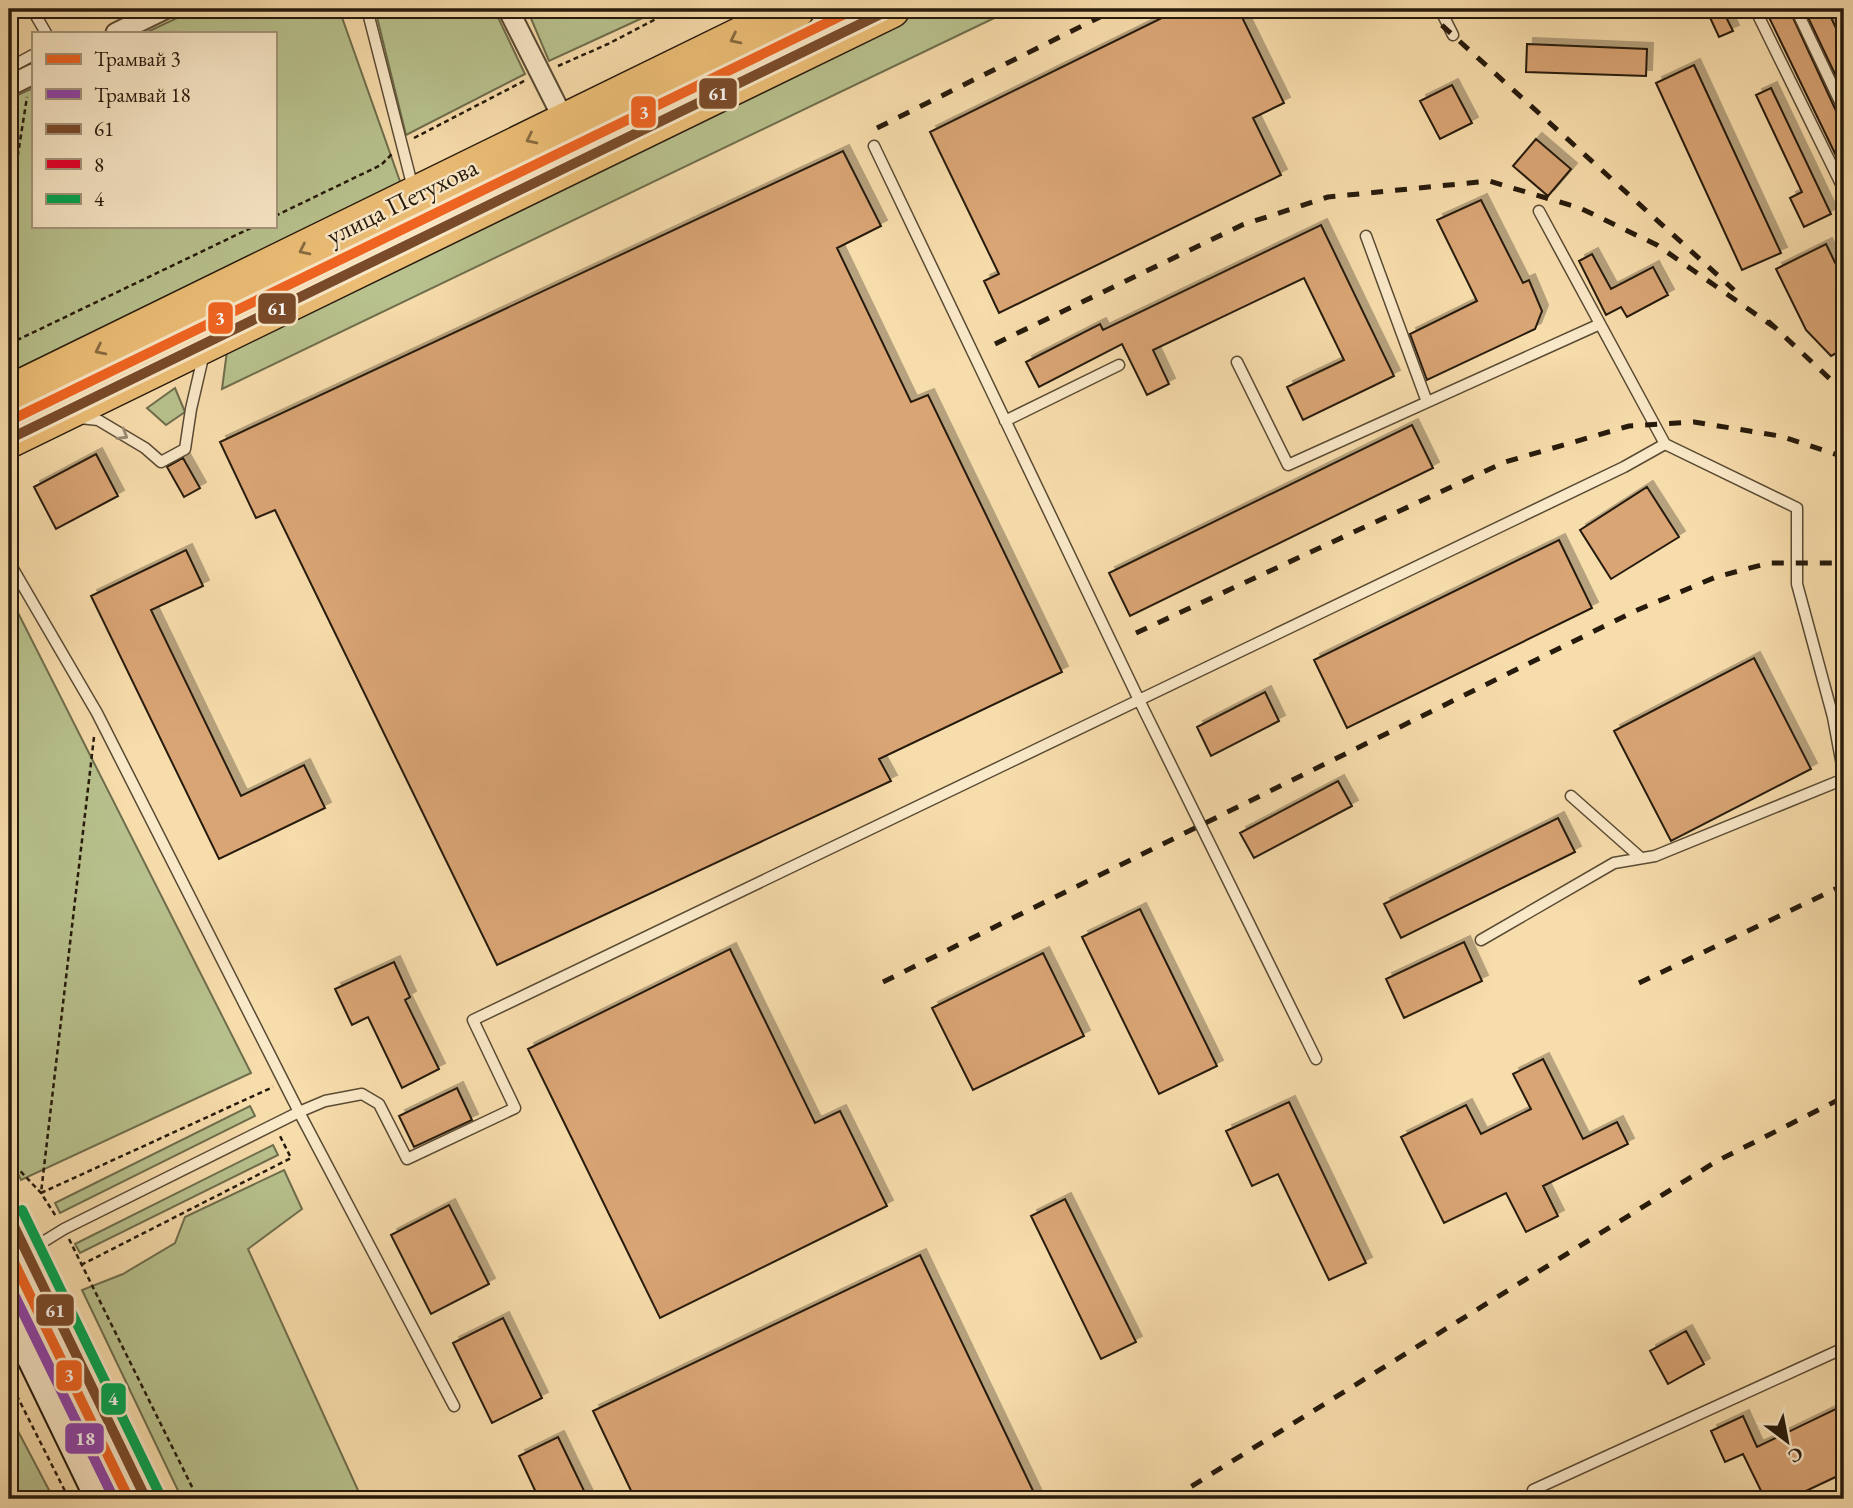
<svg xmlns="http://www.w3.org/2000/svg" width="1853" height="1508" viewBox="0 0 1853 1508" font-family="'EB Garamond',serif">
<defs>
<filter id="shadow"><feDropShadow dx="6" dy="-6" stdDeviation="0" flood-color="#0004"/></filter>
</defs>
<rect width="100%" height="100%" fill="#f8ddac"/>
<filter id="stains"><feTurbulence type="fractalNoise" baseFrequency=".00286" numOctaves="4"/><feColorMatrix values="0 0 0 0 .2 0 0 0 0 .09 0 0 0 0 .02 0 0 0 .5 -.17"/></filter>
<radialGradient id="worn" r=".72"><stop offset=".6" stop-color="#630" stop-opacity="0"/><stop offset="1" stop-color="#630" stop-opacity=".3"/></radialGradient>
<path fill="#b8c28e" stroke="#6f6e4d" stroke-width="2" d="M196,9H339L402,187L9,376V99L33,88V226H275V33H145Z
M375,9H494L525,74L406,135Z
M527,9H662L549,61Z
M918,9H1013L222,389L227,351Z
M175,388L185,412L166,425L147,408Z
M9,595L251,1073L21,1180L9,1156Z
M250,1106L255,1116L60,1213L55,1203Z
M273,1145L278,1155L80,1253L75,1244Z
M284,1170L302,1209L248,1249L362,1499H182L82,1290L123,1274L175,1243L185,1217Z
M9,1414L49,1490L53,1499H9Z"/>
<path fill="#daa575" stroke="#261a0c" stroke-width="2" filter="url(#shadow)" d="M1180,9H1238L1284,103L1253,118L1281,175L999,313L984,281L999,274L930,132Z
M1706,9H1722L1733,31L1719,37Z
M1765,9H1789L1837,113L1844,117V172Z
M1804,9H1827L1844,45V93Z
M1527,44L1647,49L1646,76L1526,72Z
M1694,65L1781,253L1742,270L1656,83Z
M1452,85L1472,123L1440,139L1420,101Z
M1771,88L1831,214L1804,227L1790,198L1802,192L1756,95Z
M1536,139L1571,169L1548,196L1513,166Z
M843,151L881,226L837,248L911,402L928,395L1062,672L879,759L891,781L497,965L275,510L256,518L220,442Z
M1481,200L1523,283L1529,280L1542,311L1535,329L1427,380L1410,334L1477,301L1437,220Z
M1321,225L1394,376L1303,420L1287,387L1344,360L1304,278L1153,350L1169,384L1147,395L1122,344L1039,387L1026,362L1100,324L1103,330Z
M1826,244L1844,281V349L1831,356L1806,330L1776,269Z
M1592,254L1611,289L1653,267L1668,295L1627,317L1621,307L1606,315L1579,261Z
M1412,425L1433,468L1130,616L1109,573Z
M96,454L118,496L56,529L34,487Z
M183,458L200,488L184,497L167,467Z
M1647,487L1679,537L1611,579L1580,530Z
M1559,540L1592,608L1347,728L1314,660Z
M186,550L203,586L151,610L241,796L304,765L325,808L219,859L91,596Z
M1754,658L1811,769L1671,841L1614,731Z
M1265,692L1279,721L1211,756L1197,727Z
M1338,781L1352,806L1254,858L1240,833Z
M1558,818L1575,852L1401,938L1384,904Z
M1140,909L1217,1066L1159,1094L1082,937Z
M1464,942L1482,981L1404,1018L1386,979Z
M730,949L815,1123L840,1111L887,1206L660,1318L528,1049Z
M1043,953L1084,1036L973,1090L932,1008Z
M394,962L410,997L405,1000L439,1069L402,1088L368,1017L352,1025L335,989Z
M1543,1059L1583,1139L1617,1122L1628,1144L1543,1186L1558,1216L1526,1232L1506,1193L1444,1223L1401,1137L1466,1105L1481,1134L1531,1109L1513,1074Z
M457,1088L472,1120L414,1147L399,1116Z
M1289,1102L1366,1263L1329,1280L1278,1174L1252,1186L1226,1131Z
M1065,1199L1136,1342L1101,1359L1031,1216Z
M449,1205L489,1284L431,1314L391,1235Z
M920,1255L1037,1499H635L593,1411Z
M503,1318L542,1398L492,1423L453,1343Z
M1686,1331L1704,1364L1668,1384L1650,1351Z
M1844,1405V1473L1789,1499H1765L1743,1454L1725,1462L1711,1431L1743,1416L1757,1447Z
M558,1437L588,1499H539L519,1456Z"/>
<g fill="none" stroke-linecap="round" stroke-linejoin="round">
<g stroke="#5a4b34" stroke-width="13">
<path id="lane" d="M32,9L46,33
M367,9L413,188
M1440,9L1453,35
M1755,9L1844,190
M1796,9L1844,110
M9,68L33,55
M874,146L1139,700L1316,1059
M1366,236L1427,402
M1237,362L1288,465L1600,324
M80,418L98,420L145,448L161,462L185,449L191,409L204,353
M1005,421L1119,365
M1665,444L1797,508V584L1833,717L1844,776
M9,562L97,713L299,1112L325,1101L362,1094L379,1104L407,1159L515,1108L473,1020L1624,467L1665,444L1539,211
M1571,796L1641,858
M1481,940L1614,863L1655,856L1844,779
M30,1250L64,1229L299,1112L454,1406
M9,1361L28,1352
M1538,1499L1533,1490L1844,1348"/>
</g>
<g stroke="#5a4b34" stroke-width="23">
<path id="street" d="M508,9L565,122
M116,33L165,9
M9,86L33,74"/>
</g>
<g stroke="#261a0c" stroke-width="32">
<path id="secondary" d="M9,1216L146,1499
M9,1311L100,1499"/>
</g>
<g stroke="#261a0c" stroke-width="40">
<path id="highway" d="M9,394L796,9
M9,439L891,9"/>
</g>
<path stroke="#261a0c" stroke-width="2.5" stroke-dasharray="5 3.5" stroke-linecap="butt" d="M335,9H337
M558,66L608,44L675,9
M414,138L526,80
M9,189L15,173L27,97
M275,216L381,165L392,154
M9,344L255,226
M94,737L41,1193L273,1087
M9,1159L41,1193L57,1218
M69,1239L198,1499
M81,1265L291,1158L279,1134
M9,1380L69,1499"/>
<use href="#lane" stroke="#fae9c9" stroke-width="10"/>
<use href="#street" stroke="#fae9c9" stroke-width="19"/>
<use href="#secondary" stroke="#fae9c9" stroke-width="28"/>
<use href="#highway" stroke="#ecbe76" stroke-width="37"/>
<path stroke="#261a0c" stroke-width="5" stroke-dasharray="12 12" stroke-linecap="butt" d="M1424,9L1734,290
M877,128L1116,9
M1768,321L1844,392
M995,344L1242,225L1328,197L1489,181L1580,208L1657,245L1774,327
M1136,633L1505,462L1629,426L1694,422L1780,436L1844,457
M883,982L1635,611L1716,577L1769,563H1844
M1639,983L1844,885
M1171,1499L1717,1161L1844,1097"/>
<g stroke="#fae9c9" stroke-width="16">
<path id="bus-1" d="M9,439L891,9
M9,1216L146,1499"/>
</g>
<g stroke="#fae9c9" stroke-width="16">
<path id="bus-2" d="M9,1248L131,1499"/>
</g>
<g stroke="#fae9c9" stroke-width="16">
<path id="bus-3" d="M22,1210L159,1493"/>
</g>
<use href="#bus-1" stroke="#7a4b2a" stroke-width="10"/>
<use href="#bus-2" stroke="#e4002b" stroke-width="10"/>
<use href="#bus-3" stroke="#00a651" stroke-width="10"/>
<g stroke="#fae9c9" stroke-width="16">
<path id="tram-1" d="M9,421L855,9
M9,1252L129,1499"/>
</g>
<g stroke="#fae9c9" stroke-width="16">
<path id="tram-2" d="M9,1284L114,1499"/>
</g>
<use href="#tram-1" stroke="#f26522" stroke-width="10"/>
<use href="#tram-2" stroke="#8e44ad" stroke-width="10"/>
</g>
<defs><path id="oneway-chevron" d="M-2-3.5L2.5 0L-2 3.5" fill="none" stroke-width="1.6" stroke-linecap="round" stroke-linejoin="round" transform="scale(1.75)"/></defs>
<g stroke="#896c41">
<use href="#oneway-chevron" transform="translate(735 39) rotate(154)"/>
<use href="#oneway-chevron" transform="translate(531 139) rotate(154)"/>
<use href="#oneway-chevron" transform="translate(304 250) rotate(154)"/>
<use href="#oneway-chevron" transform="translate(100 350) rotate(154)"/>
</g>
<use stroke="#9b8c74" href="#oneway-chevron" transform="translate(123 435) rotate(31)"/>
<g text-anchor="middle" stroke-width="5" stroke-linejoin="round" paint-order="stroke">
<g font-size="26" fill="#261a0c" stroke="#fae9c9">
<text transform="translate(402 201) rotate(-26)" y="9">улица Петухова</text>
</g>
</g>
<g stroke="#fae9c9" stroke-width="2.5">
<rect x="698" y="77" width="40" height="33" rx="7" fill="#7a4b2a"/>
<rect x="630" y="95" width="27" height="34" rx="7" fill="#f26522"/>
<rect x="257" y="292" width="40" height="33" rx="7" fill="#7a4b2a"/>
<rect x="207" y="301" width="27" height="34" rx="7" fill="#f26522"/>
<rect x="35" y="1293" width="40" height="34" rx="7" fill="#7a4b2a"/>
<rect x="55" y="1359" width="28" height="33" rx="7" fill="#f26522"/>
<rect x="100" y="1382" width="27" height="34" rx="7" fill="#00a651"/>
<rect x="64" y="1422" width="41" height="33" rx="7" fill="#8e44ad"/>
</g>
<g font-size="19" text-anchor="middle" font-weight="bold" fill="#fff">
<text x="718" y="100">61</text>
<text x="644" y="119">3</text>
<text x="277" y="315">61</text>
<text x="220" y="325">3</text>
<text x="55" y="1317">61</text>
<text x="69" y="1382">3</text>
<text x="113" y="1405">4</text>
<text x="85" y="1445">18</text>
</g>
<rect width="1853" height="1508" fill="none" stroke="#f8ddac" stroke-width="35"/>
<rect x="10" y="10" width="1832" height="1487" fill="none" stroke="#261a0c" stroke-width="3.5"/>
<rect x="18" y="18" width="1818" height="1473" fill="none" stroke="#261a0c" stroke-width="2"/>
<rect x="32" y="32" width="245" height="196" fill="#fae9c9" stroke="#a5967d" stroke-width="2"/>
<rect x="46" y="54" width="35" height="10" fill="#f26522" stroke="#a5967d" stroke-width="2"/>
<text x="94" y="66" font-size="21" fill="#261a0c">Трамвай 3</text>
<rect x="46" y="89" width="35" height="10" fill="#8e44ad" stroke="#a5967d" stroke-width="2"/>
<text x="94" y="102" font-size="21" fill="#261a0c">Трамвай 18</text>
<rect x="46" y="124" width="35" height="10" fill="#7a4b2a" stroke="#a5967d" stroke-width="2"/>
<text x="94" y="136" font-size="21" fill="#261a0c">61</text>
<rect x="46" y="159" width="35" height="10" fill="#e4002b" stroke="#a5967d" stroke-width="2"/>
<text x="94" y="172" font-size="21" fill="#261a0c">8</text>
<rect x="46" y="194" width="35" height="10" fill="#00a651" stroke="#a5967d" stroke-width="2"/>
<text x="94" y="206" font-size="21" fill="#261a0c">4</text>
<g transform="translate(1787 1441) rotate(148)" stroke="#fae9c9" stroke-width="5" paint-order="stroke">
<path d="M0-5L12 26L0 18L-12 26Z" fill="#261a0c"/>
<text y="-10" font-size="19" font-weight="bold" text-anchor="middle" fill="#261a0c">С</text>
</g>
<rect width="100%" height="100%" filter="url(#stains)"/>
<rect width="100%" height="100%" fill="url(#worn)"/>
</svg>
